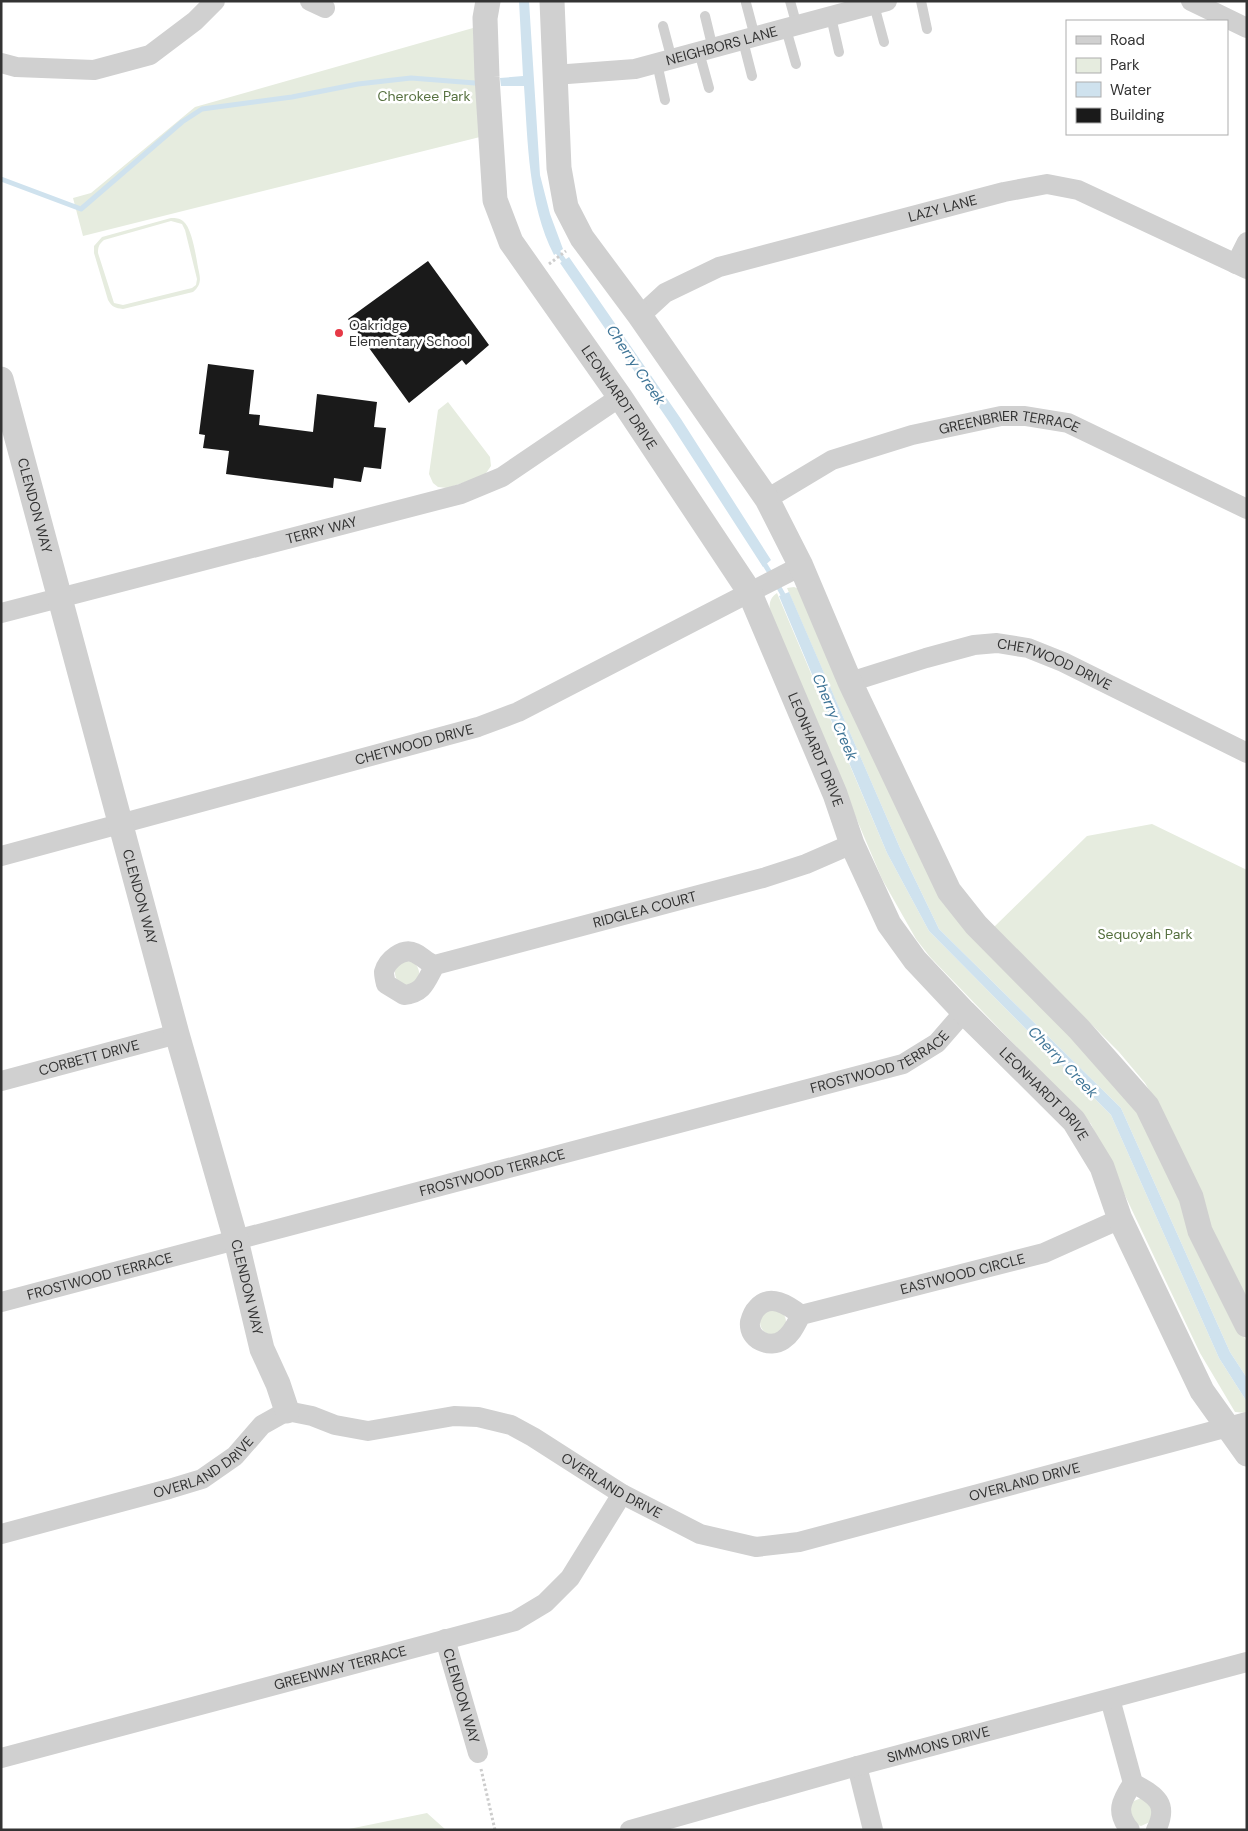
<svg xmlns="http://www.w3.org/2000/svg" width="1248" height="1831" viewBox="0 0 1248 1831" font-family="'DM Sans',sans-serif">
<rect width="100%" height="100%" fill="#fff"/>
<path fill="#e6ecdf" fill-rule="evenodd" d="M473,28L480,137L83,236L73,198L91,193L195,107Z
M171,218C176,218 179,218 183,221C193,229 196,259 199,272C201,281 200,286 193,292L123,309C115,308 112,307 108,300L94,253V246L102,237ZM171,221L182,224L185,230L197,279L196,285L192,288L123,305L114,303L98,253C98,247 99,244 104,240Z
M448,402L490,457L491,466L484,476L447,488L438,487L433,483L429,474L438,410Z
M794,587L799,589L903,821L1134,1103L1247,1343V1378L1230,1352L1121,1108L939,929L900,848L787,588Z
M777,593L887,853L929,931L1111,1115L1219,1358L1247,1402V1413L1235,1412L1200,1353L1091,1124L930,957L916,939L882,879L771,617C769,607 768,599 777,593Z
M1152,824L1247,870V1302L1210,1226L1165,1117L1145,1083L1119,1052L994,927L1087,836Z
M395 973a12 12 0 1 1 24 0a12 12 0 1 1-24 0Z
M760 1322a13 13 0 1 1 26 0a13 13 0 1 1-26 0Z
M1141,1798L1153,1807L1150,1822L1141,1826L1132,1823L1129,1808L1134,1801Z
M427,1813L446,1830H344Z"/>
<path fill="#cfe2ee" d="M519,1H529L540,175L550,214L563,249L554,255C528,204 528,143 524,86H501L500,78L523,76Z
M569,257L681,419L771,560L763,567L670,423L560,263Z
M789,592L900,848L939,929L1121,1108L1230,1352L1247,1378V1402L1219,1358L1111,1115L929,931L887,853L779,596Z"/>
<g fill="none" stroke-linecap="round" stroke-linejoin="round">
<path stroke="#cfe2ee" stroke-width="5" d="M1,179L81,209L182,122L202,109L292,97L358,84L411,78L475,83
M555,248L567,265
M762,560L772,576
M777,584L786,600"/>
</g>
<path fill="#1a1a1a" d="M428,261L489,345L466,365L462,360L409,403L348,319Z
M208,364L254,370L249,414L260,415L259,425L313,432L317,394L377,402L374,427L386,428L381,469L364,467L361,482L334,478L333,488L226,474L229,451L203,448L205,435L199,434Z"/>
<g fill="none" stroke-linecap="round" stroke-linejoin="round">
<path stroke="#cdcdcd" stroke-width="3" stroke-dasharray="2.5 2.5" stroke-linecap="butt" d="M549,264L566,251
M481,1769L495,1830"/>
<path stroke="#d0d0d0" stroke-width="10" d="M790,1L797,26
M921,1L927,29
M746,3L755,37
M874,5L884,42
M705,16L713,49
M831,17L839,52
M663,26L672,60
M786,29L796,64
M743,41L752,76
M699,52L709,88
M657,63L665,100"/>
<g stroke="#d0d0d0" stroke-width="20">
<path d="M310,1L325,8"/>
<path d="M1191,1L1247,28"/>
<path d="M1,63L16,67L94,70L150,55L195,21L215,1"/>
<path id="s1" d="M554,75L635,69L887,1"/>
<path d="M1236,264L1247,242"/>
<path id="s2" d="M640,316L665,293L719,267L1004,192L1047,184L1078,190L1247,269"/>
<path id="s3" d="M767,499L832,460L912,435L1001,416H1025L1068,423L1247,509"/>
<path id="s4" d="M1,613L461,494L502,477L620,397"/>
<path id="s5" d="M850,682L926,658L974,645L997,643L1028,648L1063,662L1247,753"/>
<path id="s6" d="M1,856L478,727L518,712L801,566"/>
<path id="s7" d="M435,965C426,981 424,993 404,995L386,984C385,980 384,975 384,972C387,960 403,947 415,953C422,956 426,962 435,965L763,878L806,864L852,844"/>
<path id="s8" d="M1,1081L177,1034"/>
<path id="s9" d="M1,1302L903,1064L937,1043L964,1012"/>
<path id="s10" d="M801,1315C796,1324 792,1334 783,1340C770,1349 748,1340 750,1322C751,1318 754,1311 757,1308C770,1293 788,1305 801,1315L1044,1253L1120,1219"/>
<path id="s11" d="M1,1534L169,1489L202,1479L235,1456L262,1425L287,1411L312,1416L335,1425L368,1431L454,1416L478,1417L511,1425L533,1437L622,1494L700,1534L756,1547L799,1542L1247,1422"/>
<path id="s12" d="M445,1639L478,1753"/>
<path d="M1110,1699L1133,1783C1154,1795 1170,1802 1156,1830"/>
<path id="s13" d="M1,1758L515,1621L545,1603L570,1578L622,1494"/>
<path d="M857,1766L873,1830"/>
<path id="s14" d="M630,1830L857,1766L1247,1662"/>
<path d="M1130,1830C1115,1812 1121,1801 1133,1783"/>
</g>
<g stroke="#d0d0d0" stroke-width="25">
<path id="s15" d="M488,1L485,18L487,77L495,200L511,242L620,397L749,591L835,794L852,844L889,924L915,960L964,1012L1074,1121L1102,1167L1120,1219L1202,1391L1247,1454"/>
<path d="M552,1L559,168L566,207L582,238L640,316L767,499L801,566L850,682L949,891L976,925L1079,1029L1147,1106L1191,1197L1200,1231L1247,1325"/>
<path id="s16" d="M1,379L177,1034L236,1240L262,1349L278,1384L287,1411"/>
</g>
</g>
<circle fill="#e63946" stroke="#fff" stroke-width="2" cx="339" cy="333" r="5"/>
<g text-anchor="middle" stroke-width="5" stroke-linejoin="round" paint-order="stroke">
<g font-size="14" fill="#333" stroke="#fff">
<text dy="5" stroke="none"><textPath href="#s1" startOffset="171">NEIGHBORS LANE</textPath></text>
<text dy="5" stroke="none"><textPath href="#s2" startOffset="325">LAZY LANE</textPath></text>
<text dy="5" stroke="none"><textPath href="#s15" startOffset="434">LEONHARDT DRIVE</textPath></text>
<text dy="5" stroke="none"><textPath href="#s3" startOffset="259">GREENBRIER TERRACE</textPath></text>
<text dy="5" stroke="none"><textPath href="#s16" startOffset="131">CLENDON WAY</textPath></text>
<text dy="5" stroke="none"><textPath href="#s4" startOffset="331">TERRY WAY</textPath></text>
<text dy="5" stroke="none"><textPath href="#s5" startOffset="214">CHETWOOD DRIVE</textPath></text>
<text dy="5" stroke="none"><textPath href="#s6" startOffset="428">CHETWOOD DRIVE</textPath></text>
<text dy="5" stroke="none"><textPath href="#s15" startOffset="839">LEONHARDT DRIVE</textPath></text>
<text dy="5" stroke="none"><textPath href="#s16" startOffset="536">CLENDON WAY</textPath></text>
<text dy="5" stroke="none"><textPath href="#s7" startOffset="360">RIDGLEA COURT</textPath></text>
<text dy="5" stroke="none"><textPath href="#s8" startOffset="91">CORBETT DRIVE</textPath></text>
<text dy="5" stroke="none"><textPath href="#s9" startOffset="912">FROSTWOOD TERRACE</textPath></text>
<text dy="5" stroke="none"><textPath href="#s15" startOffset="1259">LEONHARDT DRIVE</textPath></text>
<text dy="5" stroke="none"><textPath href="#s9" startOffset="508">FROSTWOOD TERRACE</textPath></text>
<text dy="5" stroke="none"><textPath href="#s10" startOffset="310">EASTWOOD CIRCLE</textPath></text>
<text dy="5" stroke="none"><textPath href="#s9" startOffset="102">FROSTWOOD TERRACE</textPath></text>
<text dy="5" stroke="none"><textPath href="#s16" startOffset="941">CLENDON WAY</textPath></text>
<text dy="5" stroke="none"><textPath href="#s11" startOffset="215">OVERLAND DRIVE</textPath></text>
<text dy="5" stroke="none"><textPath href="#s11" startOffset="1100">OVERLAND DRIVE</textPath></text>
<text dy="5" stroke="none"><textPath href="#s11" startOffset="665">OVERLAND DRIVE</textPath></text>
<text dy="5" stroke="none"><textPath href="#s13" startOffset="351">GREENWAY TERRACE</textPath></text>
<text dy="5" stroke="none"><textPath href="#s12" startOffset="59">CLENDON WAY</textPath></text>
<text dy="5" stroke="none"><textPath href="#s14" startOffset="320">SIMMONS DRIVE</textPath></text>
</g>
<g font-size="14" fill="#56703f" stroke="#fff">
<text x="424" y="101">Cherokee Park</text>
<text x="1145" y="939">Sequoyah Park</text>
</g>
<g font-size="14" fill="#333" stroke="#fff" text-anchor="start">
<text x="349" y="330">Oakridge<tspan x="349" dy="16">Elementary School</tspan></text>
</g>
<g font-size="15" font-style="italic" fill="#3f7597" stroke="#fff">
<text transform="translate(636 365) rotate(56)" y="5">Cherry Creek</text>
<text transform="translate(835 717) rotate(67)" y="5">Cherry Creek</text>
<text transform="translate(1063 1062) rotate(46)" y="5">Cherry Creek</text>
</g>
</g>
<rect width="1248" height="1831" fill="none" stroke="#333333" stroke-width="5"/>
<rect x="1066" y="20" width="162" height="115" fill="#ffffff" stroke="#adadad"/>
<rect x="1076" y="36" width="25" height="8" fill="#d0d0d0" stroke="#adadad"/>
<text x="1110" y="45" font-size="15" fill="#333333">Road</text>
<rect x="1076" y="58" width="25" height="15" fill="#e6ecdf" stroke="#adadad"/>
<text x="1110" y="70" font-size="15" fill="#333333">Park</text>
<rect x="1076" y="82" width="25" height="15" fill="#cfe2ee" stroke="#adadad"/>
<text x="1110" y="95" font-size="15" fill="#333333">Water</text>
<rect x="1076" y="108" width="25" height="15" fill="#1a1a1a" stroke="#adadad"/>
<text x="1110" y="120" font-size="15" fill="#333333">Building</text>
</svg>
